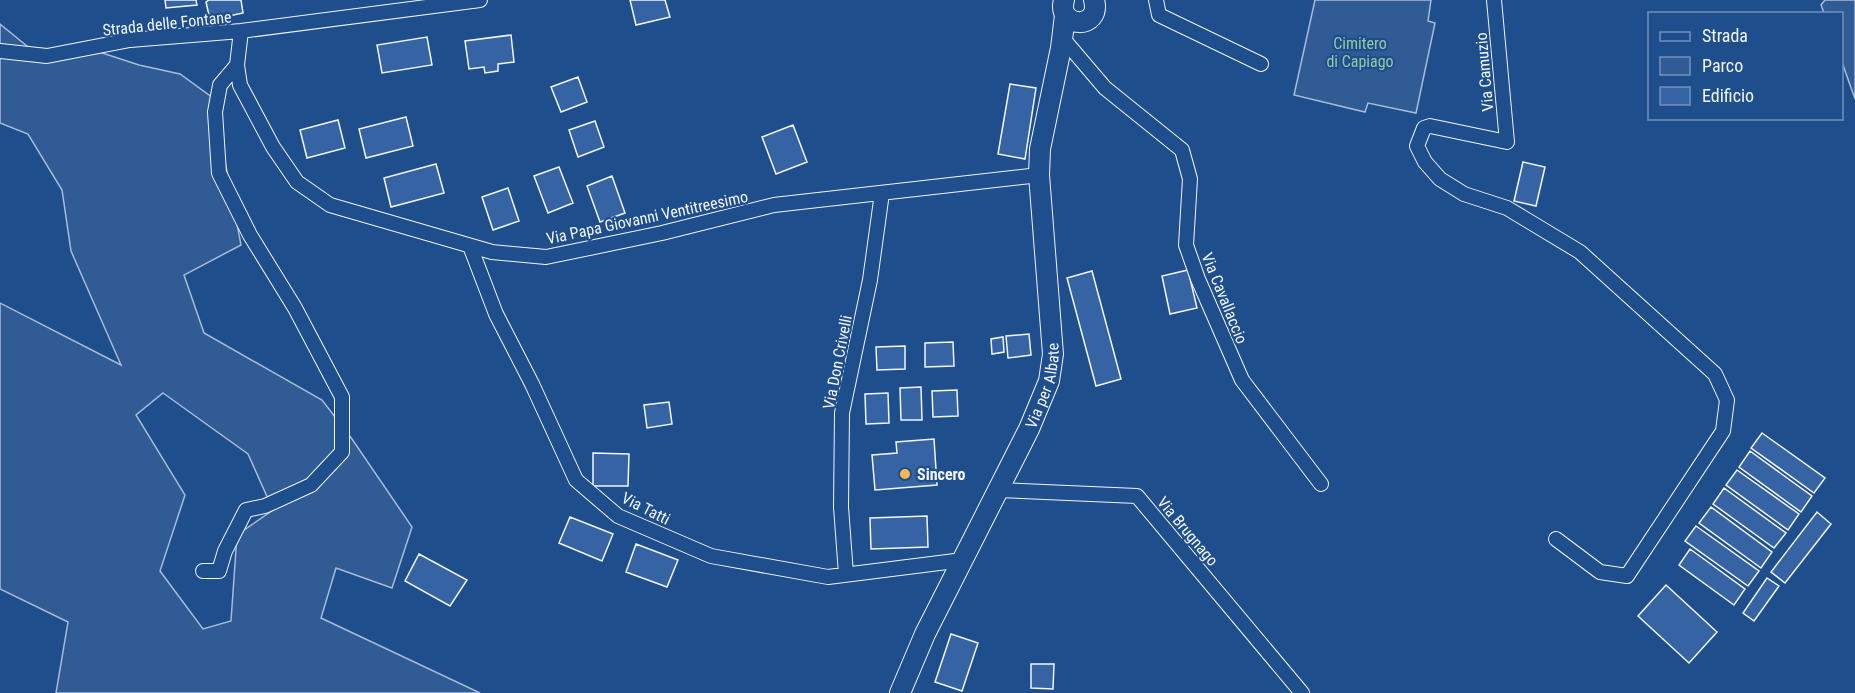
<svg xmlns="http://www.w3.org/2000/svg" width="1855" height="693" viewBox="0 0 1855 693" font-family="'Roboto Condensed',sans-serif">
<rect width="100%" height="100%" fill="#1f4e8c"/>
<path fill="#305b95" stroke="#a8bbd7" stroke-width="1.5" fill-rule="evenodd" d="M1315,0H1431L1428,21L1435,23L1416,113L1368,103L1365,112L1294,95Z
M1825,0H1855V99L1842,62V14L1824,13L1821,5Z
M0,24L38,55L87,48L139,65L180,74L213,98L241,245L184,275L204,333L322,400L352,439L412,527L392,588L336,568L321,618L480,693H56L68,622L0,589V303L121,365L71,251L62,190L28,134L0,123ZM163,393L248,454L273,510L237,535L231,621L203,629L160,571L185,495L136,415Z"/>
<path fill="#3563a3" stroke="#f2f6ff" stroke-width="1.5" d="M165,0H196L197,5L166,8Z
M209,0H241L243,13L210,20L206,2Z
M630,0H665L670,17L636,25Z
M511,35L514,62L498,64V71L485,73L484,67L469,69L465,41Z
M427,37L432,65L382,73L377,45Z
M578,77L587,102L561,112L551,87Z
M1010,84L1036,88L1025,159L998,154Z
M406,117L413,146L366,158L359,129Z
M338,120L345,148L307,158L300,130Z
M595,121L604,147L578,157L569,130Z
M793,125L807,162L776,174L762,137Z
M1523,162L1545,167L1536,206L1514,201Z
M436,164L444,193L391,207L384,178Z
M559,167L573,203L548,213L534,176Z
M612,176L625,213L600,222L587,186Z
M508,188L519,221L493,230L482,197Z
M1188,270L1197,308L1170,314L1162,276Z
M1092,271L1121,379L1096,386L1067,278Z
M1029,334L1031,355L1008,358L1006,336Z
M1003,337L1004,352L992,354L991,339Z
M953,342L954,366L925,367V343Z
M905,346V369L877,370L876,347Z
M921,387L922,420H901L900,388Z
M957,390L958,416L933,417L932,391Z
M888,393L889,423L866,424L865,394Z
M669,402L672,424L647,428L644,405Z
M1762,433L1825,478L1814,493L1751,448Z
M934,439L937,485L875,490L872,455L897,453L896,442Z
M1750,451L1812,496L1801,512L1739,467Z
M593,453L629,454L628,486H593Z
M1737,470L1799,514L1788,530L1726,485Z
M1724,488L1786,533L1774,548L1713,504Z
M1711,507L1772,552L1761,568L1699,523Z
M1817,512L1831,524L1785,583L1771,572Z
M927,516L928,547L871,549L870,518Z
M570,517L613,534L602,561L559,543Z
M1696,526L1759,571L1748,586L1685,541Z
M636,544L678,560L667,587L626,572Z
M1690,549L1745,589L1734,605L1679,565Z
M419,554L467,580L450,606L405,581Z
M1767,578L1779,586L1754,621L1743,613Z
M1666,585L1717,632L1689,663L1638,616Z
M951,634L978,643L962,691L935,682Z
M1031,664H1054L1053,689L1031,688Z"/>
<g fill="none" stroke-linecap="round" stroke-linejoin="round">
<g stroke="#f2f6ff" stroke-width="16">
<path id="street" d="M1156,0L1159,15L1261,64
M1494,0L1507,142L1430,126L1424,128L1417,146L1425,162L1440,179L1464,194L1507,208L1580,252L1715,374L1727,400L1723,431L1627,576L1600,572L1556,539
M241,31L237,65L240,85L273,147L297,182L330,205L492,252L546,257L662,233L774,205L1039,175
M1065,41L1105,88L1182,150L1190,179L1186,245L1198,279L1242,380L1321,484
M0,51L47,56L130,40L241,31L480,0
M470,246L496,314L532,384L576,480L618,516L711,556L828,577L963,560
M998,490L1137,496L1302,693
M203,571H219L225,551L246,510L265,506L311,485L342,452V397L295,308L250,235L219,173L215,112L220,85L237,65
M846,574L841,507L842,413L870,280L882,193"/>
</g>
<g stroke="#f2f6ff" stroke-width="22">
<g id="secondary">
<path d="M1064,0C1056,29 1102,30 1094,0"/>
<path id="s1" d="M900,693L925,634L1029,429L1049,381L1053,354L1039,175L1040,149L1061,48L1065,15"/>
</g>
</g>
<use href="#street" stroke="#1f4e8c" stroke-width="14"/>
<use href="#secondary" stroke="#1f4e8c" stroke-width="20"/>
</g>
<circle fill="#ffb74d" stroke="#1f4e8c" stroke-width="2" cx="905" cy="474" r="6"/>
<g text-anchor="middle" stroke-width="4.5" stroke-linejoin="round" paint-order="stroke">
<g font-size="16" fill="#f2f6ff" stroke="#1f4e8c">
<text transform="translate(167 23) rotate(-6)" y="6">Strada delle Fontane</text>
<text transform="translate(1484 72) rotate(-95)" y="6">Via Camuzio</text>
<text transform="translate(647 217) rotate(-12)" y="6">Via Papa Giovanni Ventitreesimo</text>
<text transform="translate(1225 298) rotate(68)" y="6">Via Cavallaccio</text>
<text transform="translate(837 362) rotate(-79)" y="6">Via Don Crivelli</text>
<text dy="6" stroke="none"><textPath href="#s1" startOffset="340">Via per Albate</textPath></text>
<text transform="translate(646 508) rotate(27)" y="6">Via Tatti</text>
<text transform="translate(1188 531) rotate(50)" y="6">Via Brugnago</text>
</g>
<g font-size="16" fill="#97c8a6" stroke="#1f4e8c">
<text x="1360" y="49">Cimitero<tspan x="1360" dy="18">di Capiago</tspan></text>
</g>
<g font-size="16" font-weight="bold" fill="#f2f6ff" stroke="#1f4e8c" text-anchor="start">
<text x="917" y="480">Sincero</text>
</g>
</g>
<rect x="1648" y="12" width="195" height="108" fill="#1f4e8c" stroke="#7391ba" stroke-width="1.5"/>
<rect x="1660" y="32" width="30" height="9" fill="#1f4e8c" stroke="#7391ba" stroke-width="1.5"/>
<text x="1702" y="42" font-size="18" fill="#f2f6ff">Strada</text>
<rect x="1660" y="57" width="30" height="18" fill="#305b95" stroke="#7391ba" stroke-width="1.5"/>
<text x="1702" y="72" font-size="18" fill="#f2f6ff">Parco</text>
<rect x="1660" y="87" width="30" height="18" fill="#3563a3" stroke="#7391ba" stroke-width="1.5"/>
<text x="1702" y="102" font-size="18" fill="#f2f6ff">Edificio</text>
</svg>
